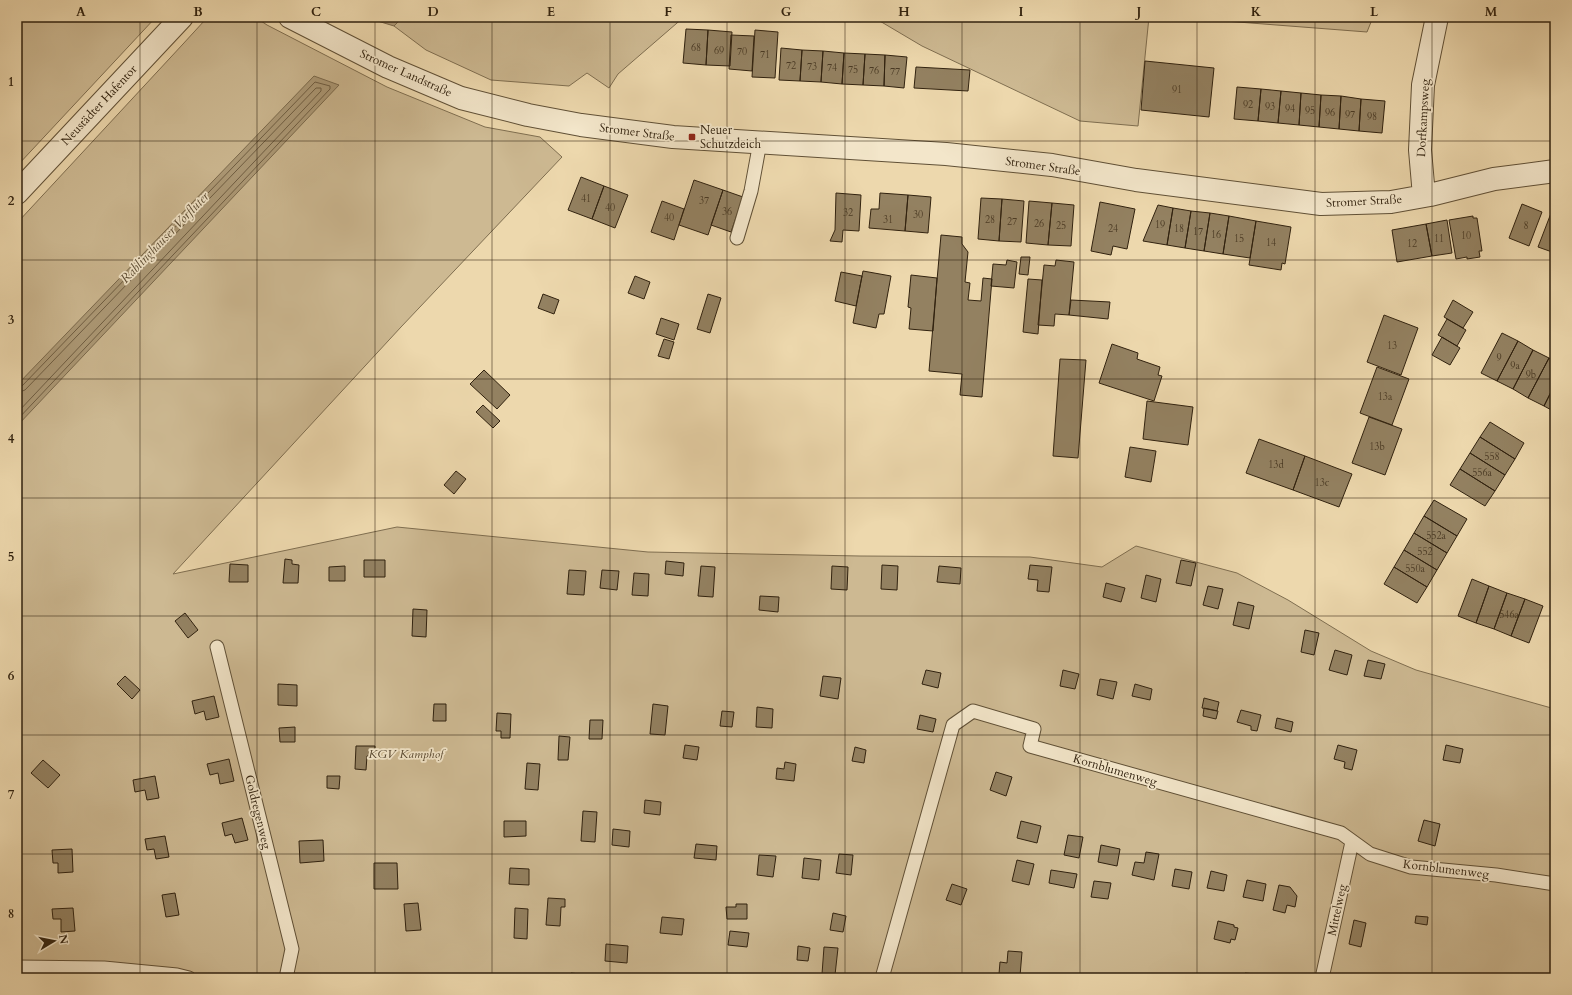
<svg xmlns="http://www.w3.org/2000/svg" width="1572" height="995" viewBox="0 0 1572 995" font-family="Cardo,serif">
<rect width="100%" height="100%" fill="#edd8ad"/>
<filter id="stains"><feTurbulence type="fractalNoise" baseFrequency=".005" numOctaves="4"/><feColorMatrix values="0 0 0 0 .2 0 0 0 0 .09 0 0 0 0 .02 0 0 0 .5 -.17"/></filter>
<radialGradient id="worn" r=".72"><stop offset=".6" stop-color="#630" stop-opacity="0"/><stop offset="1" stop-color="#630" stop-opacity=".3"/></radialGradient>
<path fill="#cdb992" stroke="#7f6e50" d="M17,17H156L17,166Z
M212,17H255L267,25L387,87L485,127L540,137L562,157L401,327L173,574L397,527L648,552L860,556L1030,557L1102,567L1136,546L1237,573L1288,600L1371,651L1416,670L1555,709V978H17V223L183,44L205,20Z
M403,17H684L618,74L609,88L587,73L569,86L491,80L426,50L394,26Z
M873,17H1149L1138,126L1080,121L922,46Z
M1173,17H1373L1367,32Z"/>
<path fill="#ad9a77" stroke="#7b6a4d" d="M373,17H403L394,26L371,19Z
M314,76L339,85L17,426V385Z"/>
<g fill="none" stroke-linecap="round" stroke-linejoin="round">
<path stroke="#6f5e43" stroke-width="1" d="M17,388L22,386L315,82L330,86V89L17,420
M17,393L25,390L316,88H321V91L17,413"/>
</g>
<path fill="#938161" stroke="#31220f" d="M686,29L708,30L706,65L683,63Z
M708,30L732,32L730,66L706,65Z
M755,30L778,32L775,78L752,77Z
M731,35L754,36L752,71L729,69Z
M781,48L802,50L800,81L779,80Z
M802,50L823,51L821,82L800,81Z
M823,51L844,53L842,84L821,82Z
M844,53L865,54L863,85L842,84Z
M865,54L885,55L884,86L863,85Z
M885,55L907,57L904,88L884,86Z
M1145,61L1214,68L1209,117L1141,110Z
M916,67L970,70L968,91L914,88Z
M1237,87L1261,89L1258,121L1234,119Z
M1261,89L1281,91L1278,123L1258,121Z
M1281,91L1301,93L1299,125L1278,123Z
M1301,93L1321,95L1319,127L1299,125Z
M1321,95L1341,96L1339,129L1319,127Z
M1341,96L1361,99L1359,131L1339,129Z
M1361,99L1385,101L1382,133L1359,131Z
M581,177L604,186L592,219L568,210Z
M694,180L723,190L708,235L679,225Z
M604,186L628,195L615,228L592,219Z
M723,190L743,197L731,232L711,225Z
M836,193L861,195L859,231L843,230L842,242L830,241L835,230Z
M880,193L908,195L905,231L869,228L871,209H879Z
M908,195L931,197L928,233L905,231Z
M981,198L1002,199L999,241L978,239Z
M1002,199L1024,201L1021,242L999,241Z
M662,201L684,209L674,240L651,232Z
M1029,201L1052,203L1048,245L1026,243Z
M1100,202L1135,209L1127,249L1113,246L1111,255L1091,251Z
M1052,203L1074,205L1071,246L1048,245Z
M1522,204L1542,212L1529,246L1509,238Z
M1158,205L1173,208L1167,245L1143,241Z
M1173,208L1191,211L1185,248L1167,245Z
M1553,208L1555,209V253L1538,247Z
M1191,211L1210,213L1204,251L1185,248Z
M1210,213L1229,216L1223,254L1204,251Z
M1229,216L1256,221L1250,258L1223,254Z
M1473,216V218H1477L1482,251H1479L1480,257L1467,259V257L1456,259L1449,220Z
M1447,220L1452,253L1432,256L1426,224Z
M1256,221L1291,227L1285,264L1282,263L1281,270L1249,265Z
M1426,224L1432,256L1397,262L1392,230Z
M941,235L962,237V244L968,252L965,282L970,283L968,300L981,301L983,278L992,279L982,397L960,395L962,374L929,371Z
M1021,257H1030L1028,275L1019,274Z
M1007,260L1017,262L1014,288L991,286L993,264L1006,265Z
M1056,260L1074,262L1069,315L1055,314L1054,326L1038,325L1044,265L1055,266Z
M863,271L891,276L884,314H879L876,328L853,323Z
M841,272L862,276L856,306L835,301Z
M911,275L937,278L933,331L909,329L911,308L908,307Z
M635,276L650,282L644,299L628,293Z
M1028,279L1042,280L1038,334L1023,332Z
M543,294L559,300L554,314L538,308Z
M708,294L721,298L710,333L697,329Z
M1071,300L1110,302L1108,319L1069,315Z
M1453,300L1473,312L1463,328L1444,317Z
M1384,315L1418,328L1401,375L1367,362Z
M661,318L679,324L674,340L656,334Z
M1447,319L1466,330L1457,346L1438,335Z
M1502,333L1518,341L1497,381L1481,373Z
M1442,337L1460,348L1450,365L1432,355Z
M664,339L674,342L669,359L658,356Z
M1518,341L1533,350L1513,389L1497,381Z
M1112,344L1138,353L1137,359L1160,367L1158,375L1162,376L1154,401L1099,383Z
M1533,350L1549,358L1528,398L1513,389Z
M1549,358L1555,361V384L1544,406L1528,398Z
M1060,359L1086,360L1078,458L1053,456Z
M1377,367L1409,379L1392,425L1360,413Z
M484,370L510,395L497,409L470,384Z
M1555,384V412L1544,406Z
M1147,401L1193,407L1188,445L1143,439Z
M483,405L500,421L493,428L476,412Z
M1369,417L1402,429L1385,475L1352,463Z
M1490,422L1524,443L1515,459L1480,437Z
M1480,437L1515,459L1505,475L1470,453Z
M1259,439L1305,456L1293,490L1246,473Z
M1130,447L1156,451L1151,482L1125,477Z
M1470,453L1505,475L1495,491L1460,469Z
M1305,456L1352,474L1339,507L1293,490Z
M1460,469L1495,491L1485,506L1450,485Z
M456,471L466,479L454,494L444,485Z
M1434,500L1467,519L1457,536L1424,516Z
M1424,516L1457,536L1447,553L1414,533Z
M1414,533L1447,553L1437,570L1404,550Z
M1404,550L1437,570L1427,587L1394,567Z
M285,559L292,560V564L299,565L298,583H283Z
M364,560H385V577H364Z
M1181,560L1196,563L1191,586L1176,583Z
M666,561L684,563L683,576L665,574Z
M230,564L248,565V582H229Z
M882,565L898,566L897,590L881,589Z
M1030,565L1052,567L1049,592L1037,591L1038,580L1028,579Z
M345,566V581H329V567Z
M701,566L715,567L713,597L698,596Z
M832,566L848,567L847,590L831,589Z
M939,566L961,568L960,584L937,582Z
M1394,567L1427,587L1417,603L1384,584Z
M569,570L586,571L584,595L567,594Z
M602,570L619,571L617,590L600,588Z
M634,573L649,574L648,596L632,595Z
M1146,575L1161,579L1156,602L1141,598Z
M1472,579L1489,586L1476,623L1458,616Z
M1106,583L1125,588L1121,602L1103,597Z
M1208,586L1223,589L1218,609L1203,605Z
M1489,586L1507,593L1494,629L1476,623Z
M1507,593L1525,599L1511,636L1494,629Z
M760,596L779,597L778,612L759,610Z
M1525,599L1543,606L1529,643L1511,636Z
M1238,602L1254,606L1249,629L1233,625Z
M413,609L427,610L426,637L412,636Z
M185,613L198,630L188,638L175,621Z
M1305,630L1319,633L1314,655L1301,652Z
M1335,650L1352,655L1347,675L1329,670Z
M1368,660L1385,664L1381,679L1364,676Z
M926,670L941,673L938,688L922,684Z
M1063,670L1079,674L1075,689L1060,686Z
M125,676L140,690L132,699L117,684Z
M823,676L841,678L838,699L820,696Z
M1100,679L1117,682L1113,699L1097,695Z
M278,684L297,685V706L278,705Z
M1135,684L1152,689L1150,700L1132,696Z
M214,696L219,717L206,720L204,711L195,714L192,701Z
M1204,698L1219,702L1217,711L1202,708Z
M434,704H446V721H433Z
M653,704L668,706L665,735L650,734Z
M757,707L773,709L772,728L756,727Z
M1204,708L1218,711L1216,719L1203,716Z
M1241,710L1261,715L1257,731L1251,730V726L1237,722Z
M722,711L734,712L732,727L720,726Z
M497,713L511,714L510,738H501V731H496Z
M920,715L936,719L933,732L917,729Z
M1277,718L1293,722L1291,732L1275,728Z
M590,720H603L602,739H589Z
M295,727V742H280L279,728Z
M559,736L570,737L568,760H558Z
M685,745L699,747L697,760L683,758Z
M1338,745L1357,750L1352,770L1344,768L1345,762L1334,759Z
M1446,745L1463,749L1460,763L1443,760Z
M356,746H375V757L367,756L366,770L355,769Z
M855,747L866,750L864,763L852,761Z
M229,759L234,781L220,784L218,773L210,775L207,764Z
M43,760L60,775L48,788L31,773Z
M785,762L796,764L794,781L776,779L777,768L784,769Z
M527,763L540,764L538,790L525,789Z
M996,772L1012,777L1006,796L990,790Z
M155,776L159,798L147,800L145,790L135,792L133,780Z
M327,776H340L339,789L327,788Z
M645,800L661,802L660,815L644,813Z
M583,811L597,812L595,842L581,841Z
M242,818L248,840L235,843L232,834L225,836L222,823Z
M1424,820L1440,824L1435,846L1418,841Z
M504,821H526V836L504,837Z
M1021,821L1041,826L1037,843L1017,838Z
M613,829L630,831L629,847L612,845Z
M1068,835L1083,837L1079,858L1064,855Z
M165,836L169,857L156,859L154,849L147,850L145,839Z
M323,840L324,861L300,863L299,841Z
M696,844L717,846L716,860L694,858Z
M1101,845L1120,849L1117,866L1098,862Z
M72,849L73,872L58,873V863H53L52,850Z
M1146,852L1159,854L1154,880L1132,875L1135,862L1144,863Z
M839,854L853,855L851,875L836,873Z
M759,855L776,856L773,877L757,875Z
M804,858L821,860L819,880L802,878Z
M1017,860L1034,864L1029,885L1012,881Z
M374,863H397L398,889H374Z
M510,868L529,869V885L509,884Z
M1175,869L1192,872L1189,889L1172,886Z
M1051,870L1077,874L1074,888L1049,883Z
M1211,871L1227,875L1224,891L1207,888Z
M1247,880L1266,884L1263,901L1243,897Z
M1094,881L1111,883L1108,899L1091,897Z
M952,884L967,889L961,905L946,900Z
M1279,885L1290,887L1297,896L1295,907L1287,905L1285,913L1273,910Z
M175,893L179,915L166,917L162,895Z
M548,898L565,899V907H561L560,926L546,925Z
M418,903L421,930L406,931L404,904Z
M736,904H747V919H727L726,907H736Z
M73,908L75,931L61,932V919H53L52,909Z
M515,908L528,909L527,939L514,938Z
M833,913L846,916L843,932L830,930Z
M1416,916L1428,917L1427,925L1415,923Z
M662,917L684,919L682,935L660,933Z
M1354,920L1366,923L1361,947L1349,944Z
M1218,921L1234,925V927L1238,928L1235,940L1231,939L1230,943L1214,939Z
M730,931L749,933L747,947L728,945Z
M606,944L628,946L627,963L605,961Z
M798,946L810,948L808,961L797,960Z
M824,947L838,948L835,975L822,974Z
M1008,951L1022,952L1020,976L999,974L1000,962L1007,963Z
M571,973L580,974V978H570Z
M1245,973L1267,975L1266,978H1245Z
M934,974L950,978H933Z"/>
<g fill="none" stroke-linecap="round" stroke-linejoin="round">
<g stroke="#605036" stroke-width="15">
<path id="lane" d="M737,238L751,191L760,142
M217,647L292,949L286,978
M17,967L104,968L177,975L189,978
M882,978L953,725L973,711L1034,729L1030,746L1341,833L1370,854L1411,867L1496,875L1555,884
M1322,978L1352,842"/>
</g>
<g stroke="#605036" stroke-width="24">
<path id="street" d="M290,17L388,67L461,98L528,115L581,125L673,137L946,154L1052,165L1136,180L1321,204L1391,202L1430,195L1494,179L1555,171
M17,193L182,17
M1424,196L1420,150L1423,85L1437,17"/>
</g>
<use href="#lane" stroke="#f3e6ca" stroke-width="13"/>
<use href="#street" stroke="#f3e6ca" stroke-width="22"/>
</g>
<path fill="none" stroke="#31220f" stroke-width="1" stroke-opacity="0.55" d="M140,17V978M257,17V978M375,17V978M492,17V978M610,17V978M727,17V978M845,17V978M962,17V978M1080,17V978M1197,17V978M1315,17V978M1432,17V978M17,141H1555M17,260H1555M17,379H1555M17,498H1555M17,616H1555M17,735H1555M17,854H1555"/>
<rect fill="#8f2418" stroke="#f3e6ca" stroke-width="1.5" x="688" y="133" width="8" height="8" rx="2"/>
<g text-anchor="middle" stroke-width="3.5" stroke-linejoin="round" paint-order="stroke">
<g font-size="10" fill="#4a3a24">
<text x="696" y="51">68</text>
<text x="719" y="54">69</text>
<text x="742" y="55">70</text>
<text x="765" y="58">71</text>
<text x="791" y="69">72</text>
<text x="812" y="70">73</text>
<text x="832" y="71">74</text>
<text x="853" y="73">75</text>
<text x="874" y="74">76</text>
<text x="895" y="75">77</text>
<text x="1177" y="93">91</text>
<text x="1248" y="108">92</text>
<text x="1270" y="110">93</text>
<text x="1290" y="112">94</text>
<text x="1310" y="114">95</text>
<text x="1330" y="116">96</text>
<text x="1350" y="118">97</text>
<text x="1372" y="120">98</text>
<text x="586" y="202">41</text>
<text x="704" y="204">37</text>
<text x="610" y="211">40</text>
<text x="727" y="215">36</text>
<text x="848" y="216">32</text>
<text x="918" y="218">30</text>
<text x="669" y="221">40</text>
<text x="888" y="223">31</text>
<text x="990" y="223">28</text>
<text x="1012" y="225">27</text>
<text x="1039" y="227">26</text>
<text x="1160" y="228">19</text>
<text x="1061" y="229">25</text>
<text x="1526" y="229">8</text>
<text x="1113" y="232">24</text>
<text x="1179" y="232">18</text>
<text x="1198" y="235">17</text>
<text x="1216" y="238">16</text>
<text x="1466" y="239">10</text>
<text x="1239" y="242">15</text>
<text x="1439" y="242">11</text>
<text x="1271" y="246">14</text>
<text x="1412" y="247">12</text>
<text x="1392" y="349">13</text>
<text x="1499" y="361">9</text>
<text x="1515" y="369">9a</text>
<text x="1531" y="378">9b</text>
<text x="1385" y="400">13a</text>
<text x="1377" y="450">13b</text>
<text x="1492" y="460">558</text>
<text x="1276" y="468">13d</text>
<text x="1482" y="476">556a</text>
<text x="1322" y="486">13c</text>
<text x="1436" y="539">552a</text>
<text x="1425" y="555">552</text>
<text x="1415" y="572">550a</text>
<text x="1509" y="618">546a</text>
</g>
<g font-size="12" fill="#31220f" stroke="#f3e6ca">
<text transform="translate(406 73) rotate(24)" y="4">Stromer Landstraße</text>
<text transform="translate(99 105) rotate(-47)" y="4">Neustädter Hafentor</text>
<text transform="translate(1423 118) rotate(-87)" y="4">Dorfkampsweg</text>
<text transform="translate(637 132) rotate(7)" y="4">Stromer Straße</text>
<text transform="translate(1043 166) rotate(8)" y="4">Stromer Straße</text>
<text transform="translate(1364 201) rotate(-3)" y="4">Stromer Straße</text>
<text transform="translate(1115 770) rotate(16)" y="4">Kornblumenweg</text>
<text transform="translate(258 812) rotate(76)" y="4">Goldregenweg</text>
<text transform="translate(1446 869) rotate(7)" y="4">Kornblumenweg</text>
<text transform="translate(1337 910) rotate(-78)" y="4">Mittelweg</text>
</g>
<g font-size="12" fill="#31220f" stroke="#f3e6ca" text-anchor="start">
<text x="700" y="134">Neuer<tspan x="700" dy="14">Schutzdeich</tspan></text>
</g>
<g font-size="12" font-style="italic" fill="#584830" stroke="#f3e6ca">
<text x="406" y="758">KGV Kamphof</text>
</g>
<g font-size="13" font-style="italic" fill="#5c4c33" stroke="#f3e6ca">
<text transform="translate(164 237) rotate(-46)" y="5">Rablinghauser Vorfluter</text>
</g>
</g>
<rect width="1572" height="995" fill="none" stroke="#edd8ad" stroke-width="44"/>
<g transform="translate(54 941) rotate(80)" stroke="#f3e6ca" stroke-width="3" paint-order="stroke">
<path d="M0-3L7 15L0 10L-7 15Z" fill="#31220f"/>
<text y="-6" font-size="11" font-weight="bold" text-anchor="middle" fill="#31220f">N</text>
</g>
<rect x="22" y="22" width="1528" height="951" fill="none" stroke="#31220f" stroke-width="1.5"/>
<g font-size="13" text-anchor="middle" font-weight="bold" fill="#31220f">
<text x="81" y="16">A</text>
<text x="198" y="16">B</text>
<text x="316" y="16">C</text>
<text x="433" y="16">D</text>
<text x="551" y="16">E</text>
<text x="668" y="16">F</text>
<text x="786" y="16">G</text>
<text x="904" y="16">H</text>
<text x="1021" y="16">I</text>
<text x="1139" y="16">J</text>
<text x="1256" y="16">K</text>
<text x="1374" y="16">L</text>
<text x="1491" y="16">M</text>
<text x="11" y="86">1</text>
<text x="11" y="205">2</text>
<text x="11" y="324">3</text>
<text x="11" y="443">4</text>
<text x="11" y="561">5</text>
<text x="11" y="680">6</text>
<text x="11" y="799">7</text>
<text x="11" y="918">8</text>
</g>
<rect width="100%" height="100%" filter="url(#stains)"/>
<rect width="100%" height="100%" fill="url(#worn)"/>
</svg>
